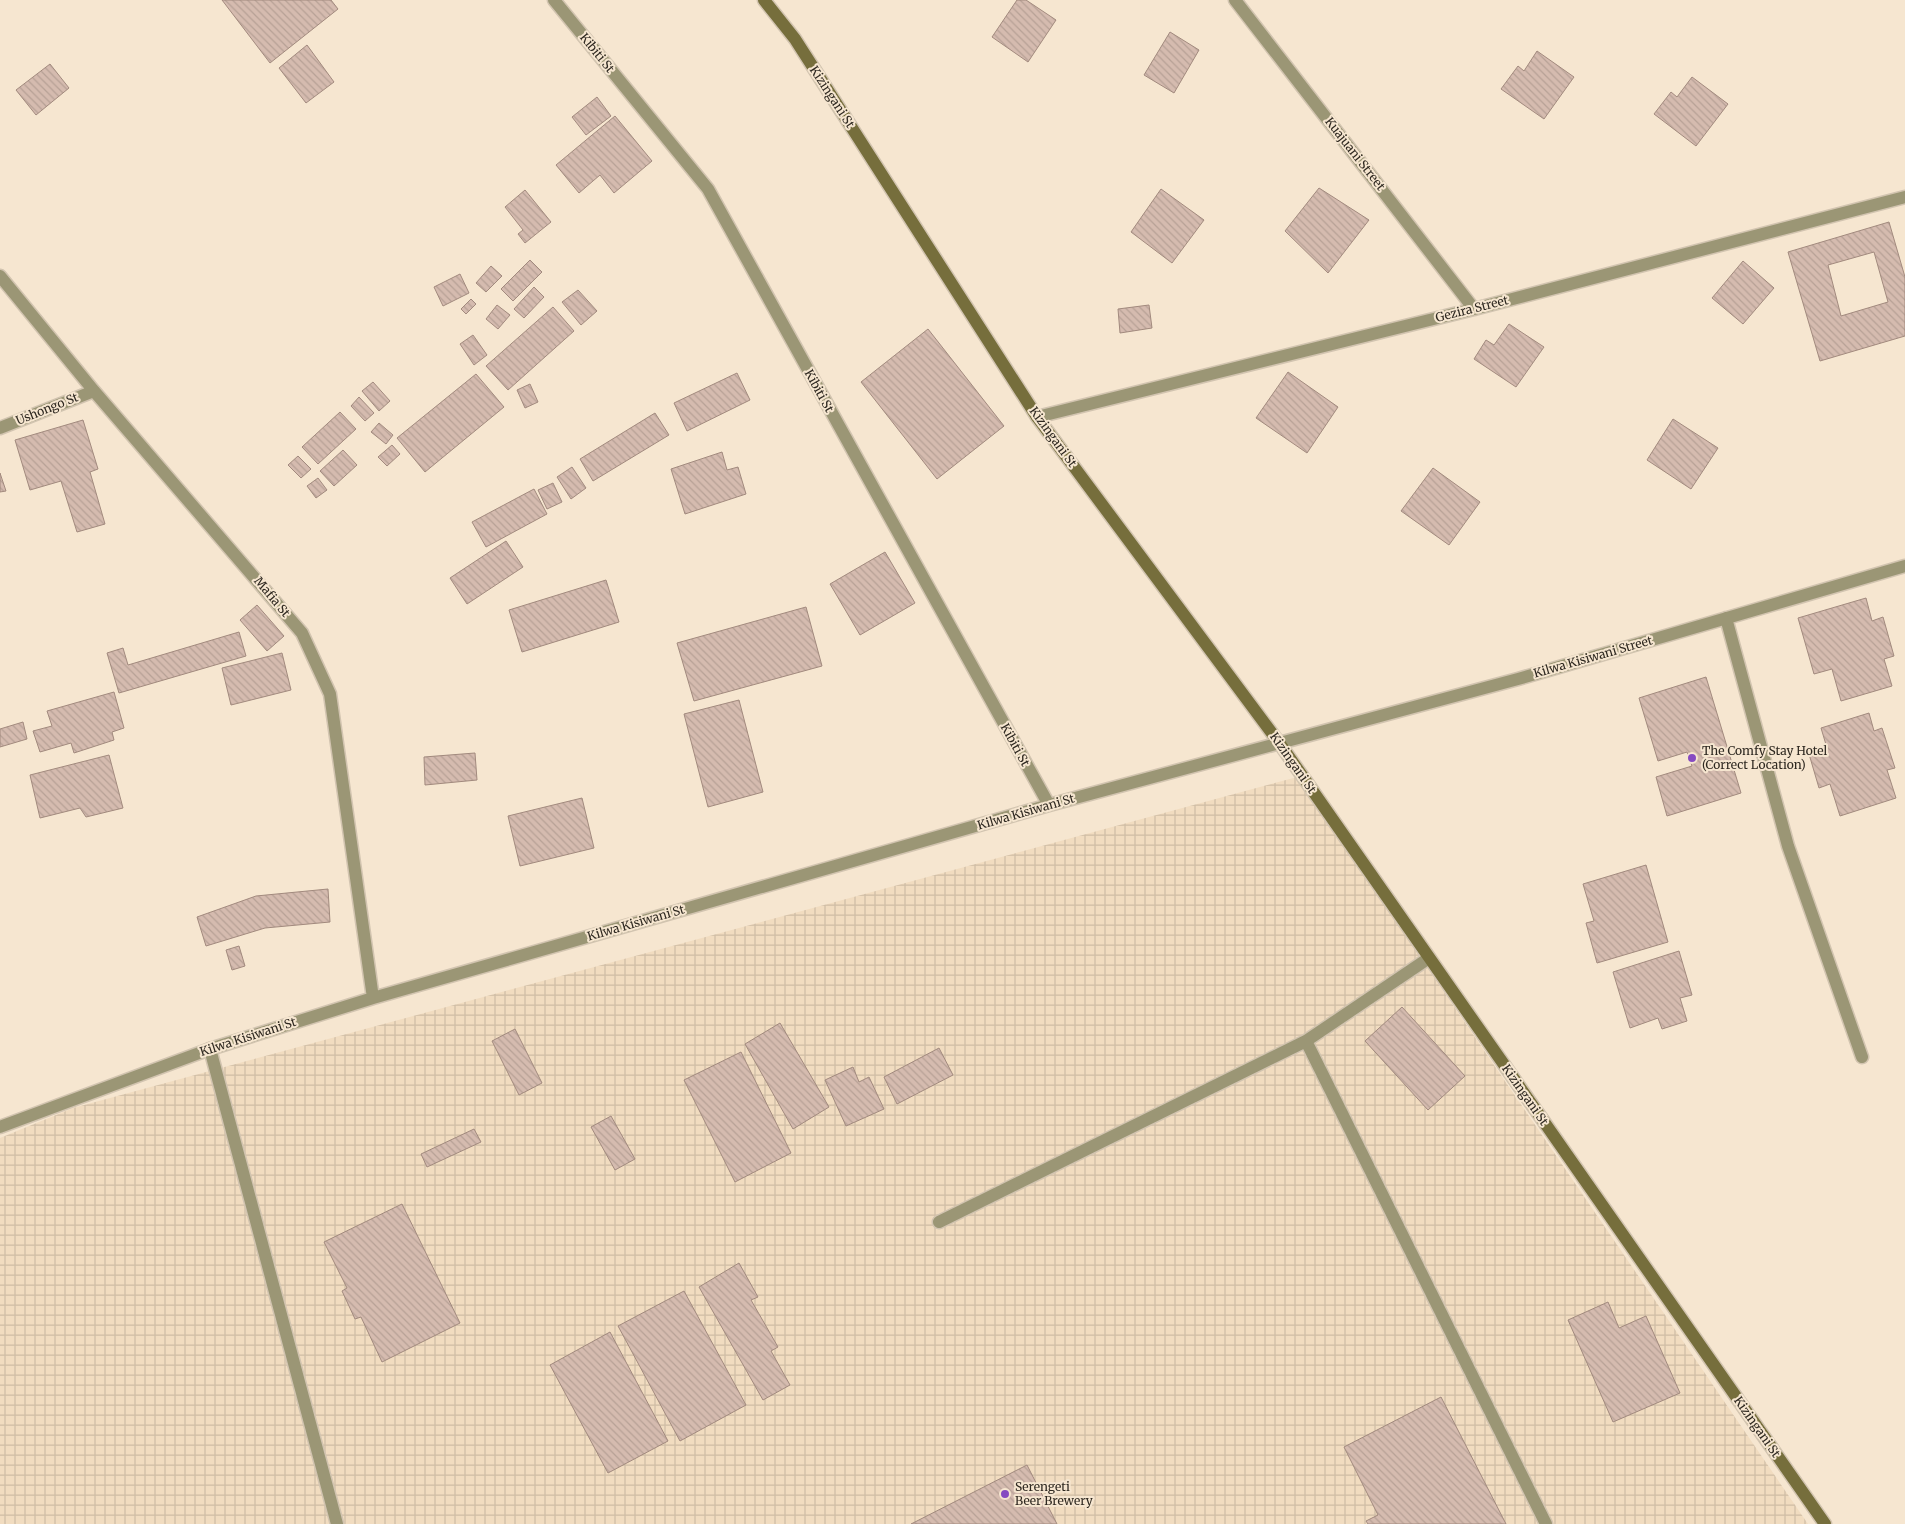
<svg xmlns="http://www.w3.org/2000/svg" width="1905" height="1524" viewBox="0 0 1905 1524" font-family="Merriweather,serif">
<defs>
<pattern id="industrial-grid" width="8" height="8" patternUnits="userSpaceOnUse" patternTransform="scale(1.25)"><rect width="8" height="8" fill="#f1dcc0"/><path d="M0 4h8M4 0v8" fill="none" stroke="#cfbda5"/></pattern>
<pattern id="building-back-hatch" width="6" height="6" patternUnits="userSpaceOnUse" patternTransform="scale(1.25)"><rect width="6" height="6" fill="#d5bbaf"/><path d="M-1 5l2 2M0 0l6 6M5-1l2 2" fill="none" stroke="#b7a196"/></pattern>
</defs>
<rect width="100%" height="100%" fill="#f6e6d0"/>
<path fill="url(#industrial-grid)" d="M1297,777L1808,1524H0V1138L73,1108Z"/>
<path fill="url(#building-back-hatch)" stroke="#a28a7e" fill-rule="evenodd" d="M222,0H331L338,9L270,63Z
M1017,0H1026L1056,20L1028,62L992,37Z
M1170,32L1199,50L1174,93L1144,75Z
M307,45L334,82L306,103L279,68Z
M1537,51L1574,77L1544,119L1501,89L1518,66L1524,71Z
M50,64L69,88L36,115L16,90Z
M1692,77L1728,104L1696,146L1654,114L1671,92L1677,97Z
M597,97L611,116L586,135L572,117Z
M615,116L652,161L614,193L600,175L579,193L556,165Z
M1319,188L1369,220L1328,273L1285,231Z
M1161,189L1204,220L1172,263L1131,232Z
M525,190L551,222L525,243L518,234L523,230L505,207Z
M1889,222L1905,277V336L1820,361L1788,252ZM1874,252L1888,302L1841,316L1828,265Z
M530,260L542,272L513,301L501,289Z
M1743,261L1774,288L1743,324L1712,298Z
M491,266L502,276L486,292L476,283Z
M460,274L469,293L443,306L434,287Z
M534,287L544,297L524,318L514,309Z
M578,290L597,311L581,325L562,302Z
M471,299L476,304L466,314L461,309Z
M497,305L510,315L498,329L486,319Z
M1149,305L1152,328L1120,333L1118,309Z
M553,307L574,331L508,390L486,366Z
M1509,324L1544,347L1516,387L1474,359L1486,340L1494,345Z
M928,329L1004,426L937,479L861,382Z
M473,335L487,355L474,365L460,344Z
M1288,372L1338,407L1307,453L1256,418Z
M737,373L750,400L687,431L674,403Z
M476,374L504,407L425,472L397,438Z
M373,382L390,401L379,411L362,391Z
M530,384L538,402L525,408L517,390Z
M359,397L374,413L365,421L351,406Z
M340,412L356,429L318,464L302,447Z
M655,413L669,435L593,481L580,459Z
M1673,419L1718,448L1691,489L1647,460Z
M83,420L98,469L90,472L105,524L77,532L61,481L30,490L15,440Z
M379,423L393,435L386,444L371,432Z
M392,445L400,454L387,466L378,457Z
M343,450L357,465L334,486L320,471Z
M722,452L727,470L738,467L746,494L685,514L671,469Z
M298,456L311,469L301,478L288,465Z
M572,467L586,488L571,499L557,477Z
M1433,468L1480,502L1449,545L1401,511Z
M0,473L6,491L0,492Z
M318,478L327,490L316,498L307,486Z
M553,483L562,502L547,509L538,490Z
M534,489L547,514L486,547L472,522Z
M506,541L523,567L467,604L450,578Z
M885,552L915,603L860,635L830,584Z
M606,580L619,622L522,652L509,610Z
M1866,598L1872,621L1883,617L1894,656L1884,659L1892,686L1841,701L1832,669L1814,674L1798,618Z
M257,605L284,636L267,651L240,620Z
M806,607L822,666L694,701L677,643Z
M239,632L246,656L119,693L107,653L123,648L128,665Z
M282,653L291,690L231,705L222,668Z
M1706,677L1741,793L1667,816L1656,777L1692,766L1687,752L1658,761L1639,698Z
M114,692L124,728L112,732L114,740L74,753L71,743L40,752L33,731L52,726L47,711Z
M739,700L763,792L708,807L684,714Z
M1869,713L1874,731L1882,728L1895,768L1887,770L1896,798L1840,816L1830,784L1819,788L1809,754L1827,748L1821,728Z
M23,722L27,739L0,747V729Z
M475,753L477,780L425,785L424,757Z
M109,755L123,808L86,817L80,808L40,818L30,775Z
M582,798L594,848L520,866L508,816Z
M1646,865L1668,942L1597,963L1586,923L1594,921L1583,884Z
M328,889L330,922L265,928L206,946L197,917L256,896Z
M239,946L245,966L232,970L226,950Z
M1679,951L1692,995L1680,998L1687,1021L1662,1029L1658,1018L1630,1028L1613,972Z
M1402,1007L1465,1076L1428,1110L1365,1041Z
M780,1023L829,1107L793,1129L745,1044Z
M515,1029L542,1083L519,1095L492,1041Z
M939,1048L953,1075L897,1104L884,1077Z
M741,1052L791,1153L735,1182L684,1080Z
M853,1067L859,1082L869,1077L884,1109L846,1126L825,1080Z
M611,1116L635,1159L615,1170L591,1127Z
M474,1129L481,1142L427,1167L421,1154Z
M402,1204L460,1323L382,1362L361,1317L355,1319L342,1291L347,1288L324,1242Z
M739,1263L758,1297L751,1300L778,1347L771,1351L790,1385L763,1400L699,1287Z
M684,1291L746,1405L680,1441L618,1326Z
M1608,1302L1619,1328L1646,1316L1680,1393L1613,1422L1568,1320Z
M610,1332L668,1441L608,1473L550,1365Z
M1441,1397L1506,1524H1368L1366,1521L1378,1515L1344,1447Z
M1027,1465L1057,1524H911Z"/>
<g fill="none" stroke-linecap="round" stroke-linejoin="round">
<g stroke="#d2c4b0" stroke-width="15">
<path id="lane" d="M1306,1041L1546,1524
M210,1049L337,1524
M939,1222L1306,1041L1429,958"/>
</g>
<g stroke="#d2c4b0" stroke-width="15">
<path id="street" d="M554,0L708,189L1049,805
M1235,0L1474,309
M0,276L94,391L302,633L330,694L373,998
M1037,417L1474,309L1905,197
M0,428L94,391
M1726,618L1788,846L1862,1057
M0,1127L210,1049L373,998L1049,805L1518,679L1905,566"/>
</g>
<g stroke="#d2c4b0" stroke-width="15">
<path id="secondary" d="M764,0L795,39L1037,417L1280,744L1825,1524"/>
</g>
<use href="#lane" stroke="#9b9675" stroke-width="12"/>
<use href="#street" stroke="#9b9675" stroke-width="12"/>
<use href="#secondary" stroke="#766e3c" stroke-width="12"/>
</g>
<g fill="#864bc1" stroke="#f6e6d0" stroke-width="2">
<circle cx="1692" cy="758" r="5"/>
<circle cx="1005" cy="1494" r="5"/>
</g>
<g text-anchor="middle" stroke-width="4" stroke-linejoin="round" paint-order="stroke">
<g font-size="12" fill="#2e2820" stroke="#f6e6d0">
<text transform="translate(597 53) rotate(51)" y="4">Kibiti St</text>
<text transform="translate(832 97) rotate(57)" y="4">Kizingani St</text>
<text transform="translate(1355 154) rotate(52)" y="4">Kuajuani Street</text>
<text transform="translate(1472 309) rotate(-14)" y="4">Gezira Street</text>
<text transform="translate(819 391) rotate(61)" y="4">Kibiti St</text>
<text transform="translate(47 409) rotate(-22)" y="4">Ushongo St</text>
<text transform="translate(1053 437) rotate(54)" y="4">Kizingani St</text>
<text transform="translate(272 597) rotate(50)" y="4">Mafia St</text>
<text transform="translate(1593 657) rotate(-16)" y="4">Kilwa Kisiwani Street</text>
<text transform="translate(1015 745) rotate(61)" y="4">Kibiti St</text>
<text transform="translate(1293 763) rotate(55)" y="4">Kizingani St</text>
<text transform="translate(1026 812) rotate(-16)" y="4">Kilwa Kisiwani St</text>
<text transform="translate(636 923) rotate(-16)" y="4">Kilwa Kisiwani St</text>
<text transform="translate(248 1037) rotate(-18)" y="4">Kilwa Kisiwani St</text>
<text transform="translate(1525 1095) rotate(55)" y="4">Kizingani St</text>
<text transform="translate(1757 1427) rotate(55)" y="4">Kizingani St</text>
</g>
<g font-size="12" fill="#2e2820" stroke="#f6e6d0" text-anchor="start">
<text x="1702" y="755">The Comfy Stay Hotel<tspan x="1702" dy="14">(Correct Location)</tspan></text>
<text x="1015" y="1491">Serengeti<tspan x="1015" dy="14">Beer Brewery</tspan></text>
</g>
</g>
</svg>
